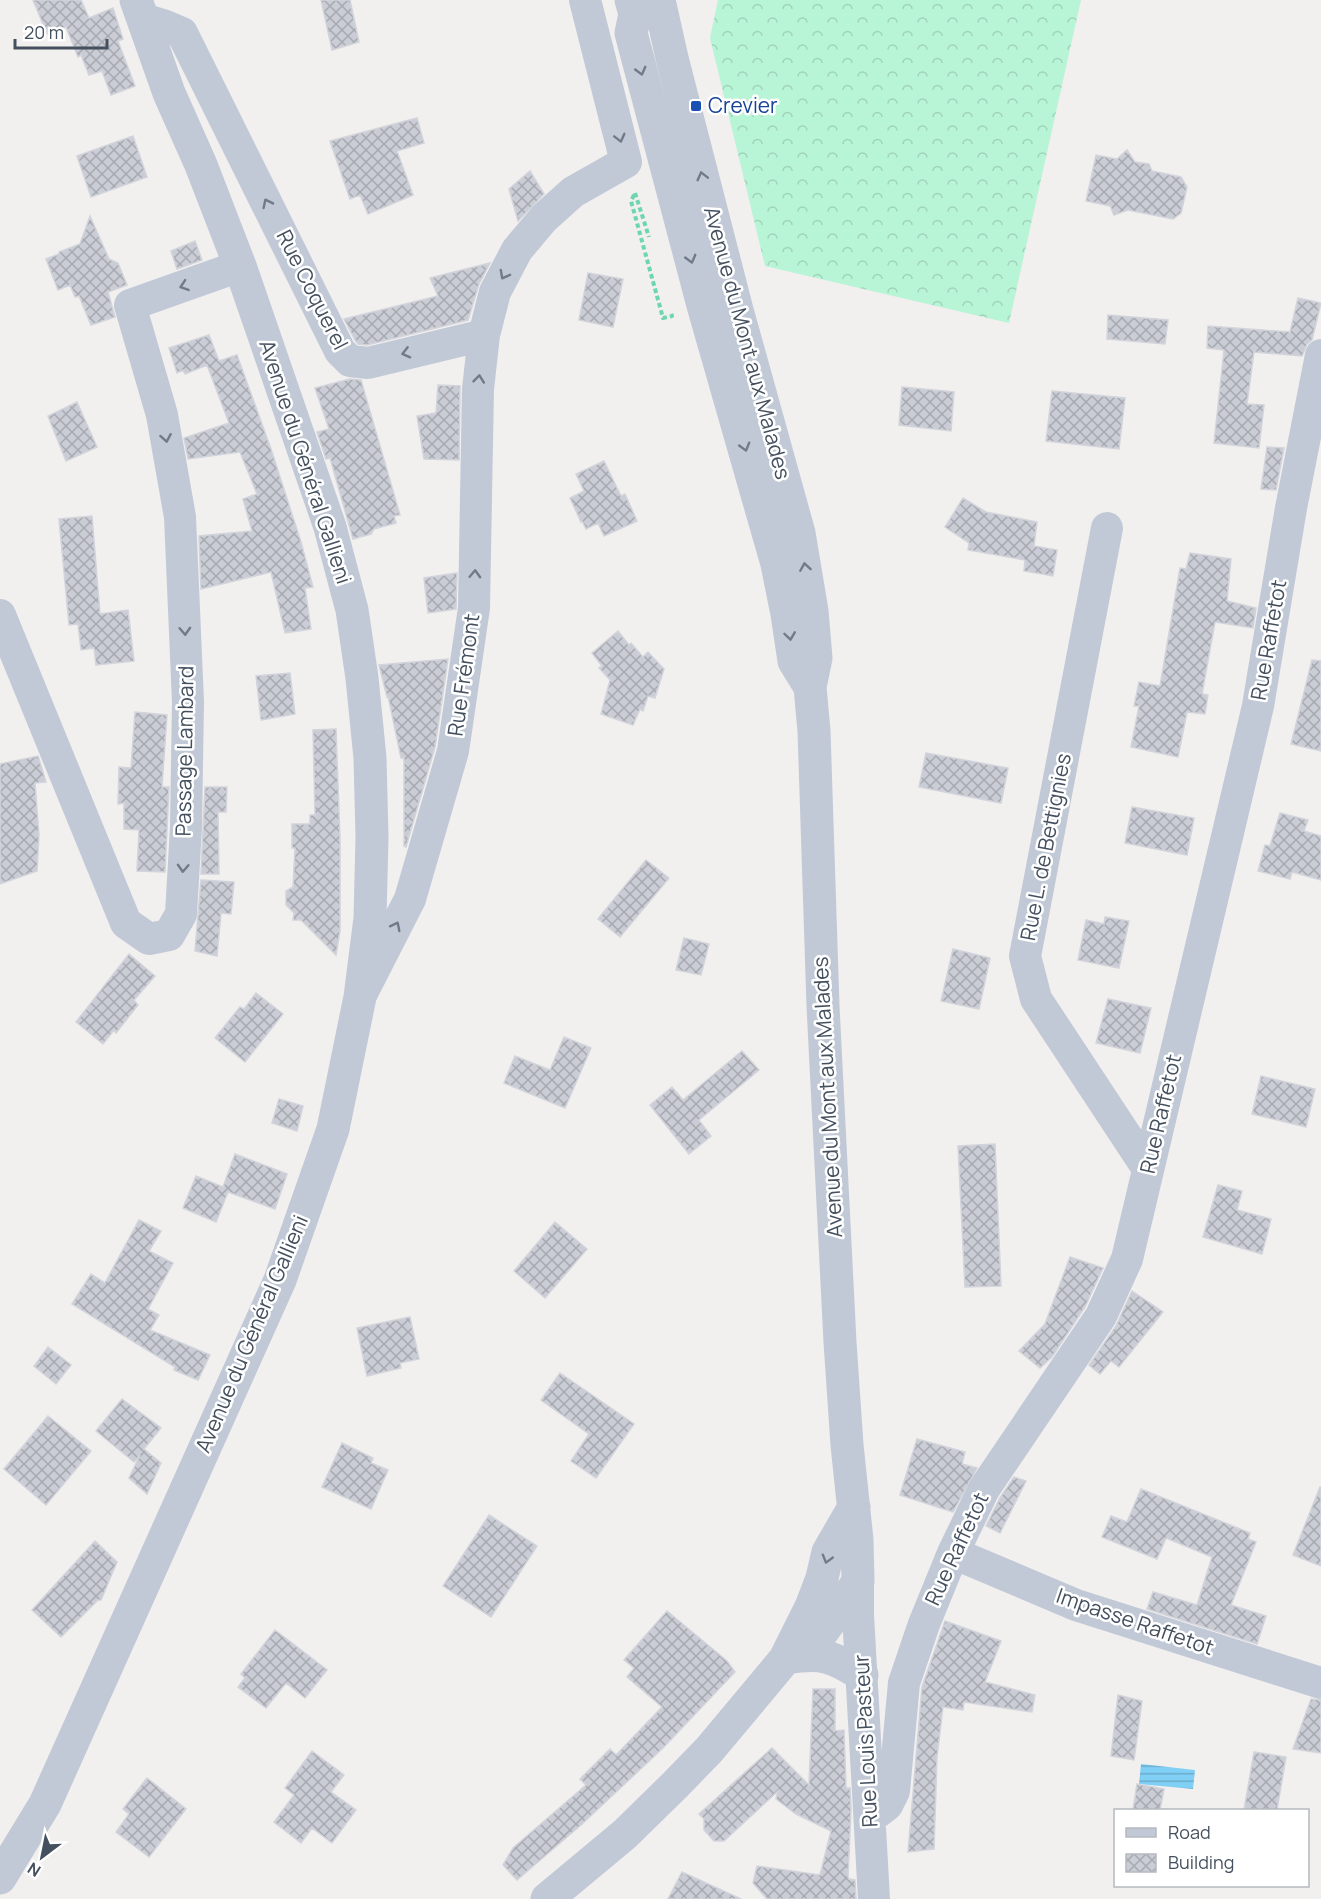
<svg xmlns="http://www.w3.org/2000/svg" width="1321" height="1899" viewBox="0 0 1321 1899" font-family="Manrope,sans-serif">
<defs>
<pattern id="forest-crowns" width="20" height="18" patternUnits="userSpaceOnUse" patternTransform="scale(1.5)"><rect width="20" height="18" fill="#b8f4d6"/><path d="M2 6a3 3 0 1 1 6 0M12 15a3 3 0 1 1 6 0" fill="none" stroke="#a0d3ba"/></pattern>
<pattern id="water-rules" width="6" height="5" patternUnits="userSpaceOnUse" patternTransform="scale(1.5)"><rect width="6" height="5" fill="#80d0f6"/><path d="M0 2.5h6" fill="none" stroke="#6babca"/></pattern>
<pattern id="building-cross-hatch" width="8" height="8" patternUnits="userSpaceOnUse" patternTransform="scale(1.5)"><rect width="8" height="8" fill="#cacdd5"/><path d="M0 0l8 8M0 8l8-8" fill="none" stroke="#a6a9b0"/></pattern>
</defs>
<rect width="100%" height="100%" fill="#f2efef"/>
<path fill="url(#forest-crowns)" d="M718,0H1081L1009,323L765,266L710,38Z"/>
<path fill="url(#water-rules)" d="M1141,1764L1195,1770L1193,1789L1139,1784Z"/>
<path fill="url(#building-cross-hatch)" stroke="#d2d4db" stroke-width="1.5" d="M33,0H81L89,18L113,8L123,39L118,41L135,86L111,95L102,71L89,75L81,55L78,57L66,27L47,34Z
M321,0H350L359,42L332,50Z
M417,118L424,143L397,151L413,195L368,214L360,195L350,199L330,141Z
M133,136L147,177L91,197L77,156Z
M1127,150L1135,162L1149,164L1152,171L1181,177L1187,187L1181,213L1173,219L1128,210L1114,215L1110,206L1086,201L1096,155L1117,159Z
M530,171L544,194L518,221L509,189Z
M90,216L109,259L118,263L127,285L108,292L115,317L91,325L79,296L75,297L70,285L58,290L46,259L59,254V252L80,244Z
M195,241L202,260L177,269L171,251Z
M490,263L479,284L468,320L367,345L358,344L355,340L344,319L438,296L430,278Z
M588,273L623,279L613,327L579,320Z
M1298,298L1321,303L1312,340L1307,344L1302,356L1254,352L1247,404L1264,405L1259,448L1214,443L1224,350L1207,348L1208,326L1290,332Z
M1108,315L1168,320L1165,344L1107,339Z
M209,335L219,361L237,355L271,449L301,542L313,587L305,588L311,629L285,633L271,572L201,589L199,536L252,531L243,499L257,494L240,452L188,459L184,438L229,423L207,365L185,374L183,370L177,373L169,348Z
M350,379L361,380L400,515L394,516L396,523L374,529L371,534L353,539L330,458L326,459L317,432L329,429L315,388Z
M438,385L460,386L459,460L424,459L417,416L436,413Z
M902,387L954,392L951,431L899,425Z
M1052,391L1125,398L1119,449L1046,441Z
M77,402L97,447L66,461L48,416Z
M1267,447L1284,448L1276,490L1261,489Z
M604,461L621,496L625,494L637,521L604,536L598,523L586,529L582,521L581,522L570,498L584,491L576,474Z
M963,498L986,512L1037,522L1034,546L1057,550L1053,576L1024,571L1025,560L968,550L969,543L945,527Z
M92,516L100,614L128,610L134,661L96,665L94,648L81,650L78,624L69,625L59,519Z
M1190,553L1231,559L1227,601L1256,608L1253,628L1215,622L1202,694L1208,695L1205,714L1187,712L1178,757L1131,747L1139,706H1134L1139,682L1160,686L1180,568L1186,569Z
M457,573L456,609L428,613L424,578Z
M618,631L629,645L631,643L643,657L648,652L664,669L655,698L648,696L643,711L640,709L633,725L601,714L610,680L599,668L602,666L592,653Z
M448,659L435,747L406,847L404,846V758H401L388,696L387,697L379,665Z
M1312,660L1321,661V751L1291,744Z
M290,673L295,714L261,720L256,676Z
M135,712L167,715L162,787H169L165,872L137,871L139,830L124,829V803L118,804L119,767L131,768Z
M336,729L340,840V931L336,955L301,920H293L294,913L286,905V891L293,887L295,848H292V824H310V815H315L313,730Z
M926,753L1008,768L1001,803L919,787Z
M38,756L46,782L35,783L39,835L37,871L0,884V764Z
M205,787H227L226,812H218L219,874H201Z
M1132,807L1194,818L1187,855L1125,843Z
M1280,813L1308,820L1304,831L1321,836V880L1292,872L1290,879L1258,871L1265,845L1270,846Z
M646,860L669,878L620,937L598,919Z
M201,880L234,882L231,914L221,913L217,956L195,951Z
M1105,917L1129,921L1119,968L1078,960L1086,920L1104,924Z
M684,938L709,944L701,975L676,970Z
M953,949L990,958L979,1009L941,1001Z
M129,954L155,976L134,1000L138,1005L116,1033L114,1030L103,1044L76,1022Z
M256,993L283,1014L245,1062L215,1038L240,1007L244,1009Z
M1108,999L1151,1008L1140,1053L1096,1043Z
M564,1037L591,1048L565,1108L504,1083L515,1056L550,1070Z
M742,1051L759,1070L699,1120L711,1136L689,1154L650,1105L672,1087L683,1100Z
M1261,1076L1315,1089L1306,1127L1252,1114Z
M279,1099L303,1106L297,1131L272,1123Z
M995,1144L1001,1286L965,1287L958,1146Z
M235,1154L287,1174L275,1209L228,1192L216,1222L183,1208L196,1176L223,1187Z
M1218,1185L1242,1191L1237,1210L1271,1219L1262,1254L1203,1237Z
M139,1220L161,1231L149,1251L173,1263L148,1309L159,1315L150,1330L210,1355L198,1380L174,1370L175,1367L72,1304L91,1274L105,1283Z
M555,1222L587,1249L545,1298L514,1271Z
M1070,1257L1103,1268L1085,1307L1052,1357L1040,1368L1019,1351L1045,1324Z
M1132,1291L1163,1312L1119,1367L1111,1361L1100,1374L1089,1365L1116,1326Z
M410,1317L419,1359L400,1363L401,1368L367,1376L357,1328Z
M48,1347L71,1365L56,1384L34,1366Z
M560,1373L634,1424L596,1478L571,1461L589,1434L541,1400Z
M122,1399L161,1428L144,1449L161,1463L147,1494L129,1478L140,1455L134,1462L96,1431Z
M48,1416L91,1451L46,1505L4,1469Z
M917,1439L965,1452L962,1464L977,1468L953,1512L900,1495Z
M342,1443L373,1458L371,1463L388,1470L371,1509L322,1487Z
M1014,1477L1026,1481L1000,1533L986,1526L1000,1498Z
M1320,1487H1321V1566L1293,1555Z
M1141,1489L1250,1533L1248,1539L1256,1542L1231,1605L1266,1616L1257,1644L1147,1609L1153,1592L1197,1605L1212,1557L1166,1538L1157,1559L1102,1537L1111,1516L1127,1522Z
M489,1515L537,1546L491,1617L443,1586Z
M95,1541L117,1562L101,1600H98L61,1637L32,1610Z
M667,1611L727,1661L735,1672L663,1748L581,1825L517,1880L503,1865L513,1848L586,1785L580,1779L610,1749L616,1755L662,1707L627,1677L634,1668L624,1660Z
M945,1621L1001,1641L985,1682L1035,1695L1032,1712L964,1702L963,1710L943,1707L937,1757L934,1849L908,1852L922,1687Z
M275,1630L327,1670L305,1698L286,1683L266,1708L238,1687L245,1678L241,1674Z
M813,1689H835V1731L844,1730L846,1788H850L851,1809L848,1877L849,1879L855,1880L856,1899H767L753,1883L757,1866L820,1875L831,1831L796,1814L776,1799L778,1791L724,1841H714L704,1830V1819L699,1814L772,1748L809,1785Z
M1118,1695L1142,1701L1134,1760L1111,1756Z
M1311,1699L1321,1700V1753L1293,1749Z
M312,1751L344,1775L331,1792L356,1810L332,1843L312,1828L301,1843L274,1822L294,1795L285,1788Z
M1254,1752L1286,1757L1277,1810H1244Z
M147,1778L186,1809L149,1857L116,1832L129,1814L123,1809Z
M1137,1784L1164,1789L1160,1810H1133Z
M682,1872L741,1899H668Z"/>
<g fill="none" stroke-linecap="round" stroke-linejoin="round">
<path stroke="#6cd6ae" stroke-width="4" stroke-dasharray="4.5 3" stroke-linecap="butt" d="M635,193L649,237
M634,195L631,201L663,318L672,316L671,313"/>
<path stroke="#c1c9d6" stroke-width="32" d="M143,19L163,25L182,33L340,351L350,361L368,363L484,335
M1107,528L1025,956L1036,999L1148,1169
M0,615L126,923L149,939L169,935L181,914L186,827L188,702L180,517L162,415L130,305L240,266
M362,993L410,899L453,751L474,608L478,389L484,335L495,292L517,250L544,218L573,192L626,162L585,0
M953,1553L1076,1605L1321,1683
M858,1582V1615L874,1899
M870,1818L887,1805L894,1791L904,1683L924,1624L953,1553L984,1489L1101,1316L1127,1259L1258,706L1291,508L1321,355"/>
<path stroke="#c1c9d6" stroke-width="33" d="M631,0L635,14L631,33L704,309L777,564L787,614L794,661L810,687
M659,0L672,58L737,310L799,533L812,611L816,658L810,687L814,731L823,1006L840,1342L847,1445L857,1540L858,1582L806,1655
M787,1658C821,1652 833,1656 862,1675
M0,1878L45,1804L280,1280L333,1129L360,997L370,918L372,837L370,758L362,678L352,610L330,527L240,266L201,165L169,93L136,0
M547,1899L625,1834L675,1785L709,1750L785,1659L811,1607L822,1578L828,1552L854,1507"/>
</g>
<defs><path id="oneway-chevron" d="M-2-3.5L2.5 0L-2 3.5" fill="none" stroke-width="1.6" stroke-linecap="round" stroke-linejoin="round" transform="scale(1.5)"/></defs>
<g stroke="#707a89">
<use href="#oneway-chevron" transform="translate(641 71) rotate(75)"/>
<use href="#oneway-chevron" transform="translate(620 138) rotate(76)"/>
<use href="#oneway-chevron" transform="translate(702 176) rotate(-104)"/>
<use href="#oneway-chevron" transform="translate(267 203) rotate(-116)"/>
<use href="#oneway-chevron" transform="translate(691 259) rotate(75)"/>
<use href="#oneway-chevron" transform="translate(504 275) rotate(118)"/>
<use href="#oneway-chevron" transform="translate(184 286) rotate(161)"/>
<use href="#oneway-chevron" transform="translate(406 353) rotate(166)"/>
<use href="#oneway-chevron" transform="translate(479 379) rotate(-84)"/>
<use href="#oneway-chevron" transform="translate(166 438) rotate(80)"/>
<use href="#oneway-chevron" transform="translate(745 447) rotate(74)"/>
<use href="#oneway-chevron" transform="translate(805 567) rotate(-99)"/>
<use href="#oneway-chevron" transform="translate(475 574) rotate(-88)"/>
<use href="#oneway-chevron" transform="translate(185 631) rotate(87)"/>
<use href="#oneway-chevron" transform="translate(790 636) rotate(82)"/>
<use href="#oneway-chevron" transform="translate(183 868) rotate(93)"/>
<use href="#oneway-chevron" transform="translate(396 926) rotate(-63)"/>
<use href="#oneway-chevron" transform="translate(827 1559) rotate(106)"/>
</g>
<rect fill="#1a4fb4" stroke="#fff" stroke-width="2" x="690" y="100" width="12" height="12" rx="3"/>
<g text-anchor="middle" stroke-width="5" stroke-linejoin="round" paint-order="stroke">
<g font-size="21" fill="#164399" stroke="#fff" text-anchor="start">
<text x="708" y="113">Crevier</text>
</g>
<g font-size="21" fill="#45505f" stroke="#fff">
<text transform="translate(312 290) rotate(63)" y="7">Rue Coquerel</text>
<text transform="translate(747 343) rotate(75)" y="7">Avenue du Mont aux Malades</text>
<text transform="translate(305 462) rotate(72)" y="7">Avenue du Général Gallieni</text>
<text transform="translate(1269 640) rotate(-80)" y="7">Rue Raffetot</text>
<text transform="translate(464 675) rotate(-82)" y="7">Rue Frémont</text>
<text transform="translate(185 751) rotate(-89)" y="7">Passage Lambard</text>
<text transform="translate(1046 847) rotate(-79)" y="7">Rue L. de Bettignies</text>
<text transform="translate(828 1097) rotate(-93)" y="7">Avenue du Mont aux Malades</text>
<text transform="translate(1161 1114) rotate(-77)" y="7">Rue Raffetot</text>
<text transform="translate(252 1334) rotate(-67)" y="7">Avenue du Général Gallieni</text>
<text transform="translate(957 1549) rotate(-65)" y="7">Rue Raffetot</text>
<text transform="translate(1135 1622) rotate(19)" y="7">Impasse Raffetot</text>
<text transform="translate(866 1741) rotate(-93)" y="7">Rue Louis Pasteur</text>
</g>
</g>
<rect x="1114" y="1809" width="195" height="78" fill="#ffffff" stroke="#b5b9bf" stroke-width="1.5"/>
<rect x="1126" y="1828" width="30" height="9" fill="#c1c9d6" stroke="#b5b9bf" stroke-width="1.5"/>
<text x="1168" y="1839" font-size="18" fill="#45505f">Road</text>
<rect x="1126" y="1854" width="30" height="18" fill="url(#building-cross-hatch)" stroke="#b5b9bf" stroke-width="1.5"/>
<text x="1168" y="1869" font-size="18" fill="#45505f">Building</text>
<g transform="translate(42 1857) rotate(212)" stroke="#ffffff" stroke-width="4.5" paint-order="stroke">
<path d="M0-4.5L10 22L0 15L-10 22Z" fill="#45505f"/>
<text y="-9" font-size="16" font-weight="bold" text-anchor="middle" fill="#45505f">N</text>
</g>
<path d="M15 39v9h92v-9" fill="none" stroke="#45505f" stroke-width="3"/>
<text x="24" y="39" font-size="18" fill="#45505f" stroke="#ffffff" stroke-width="4.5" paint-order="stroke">20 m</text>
</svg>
